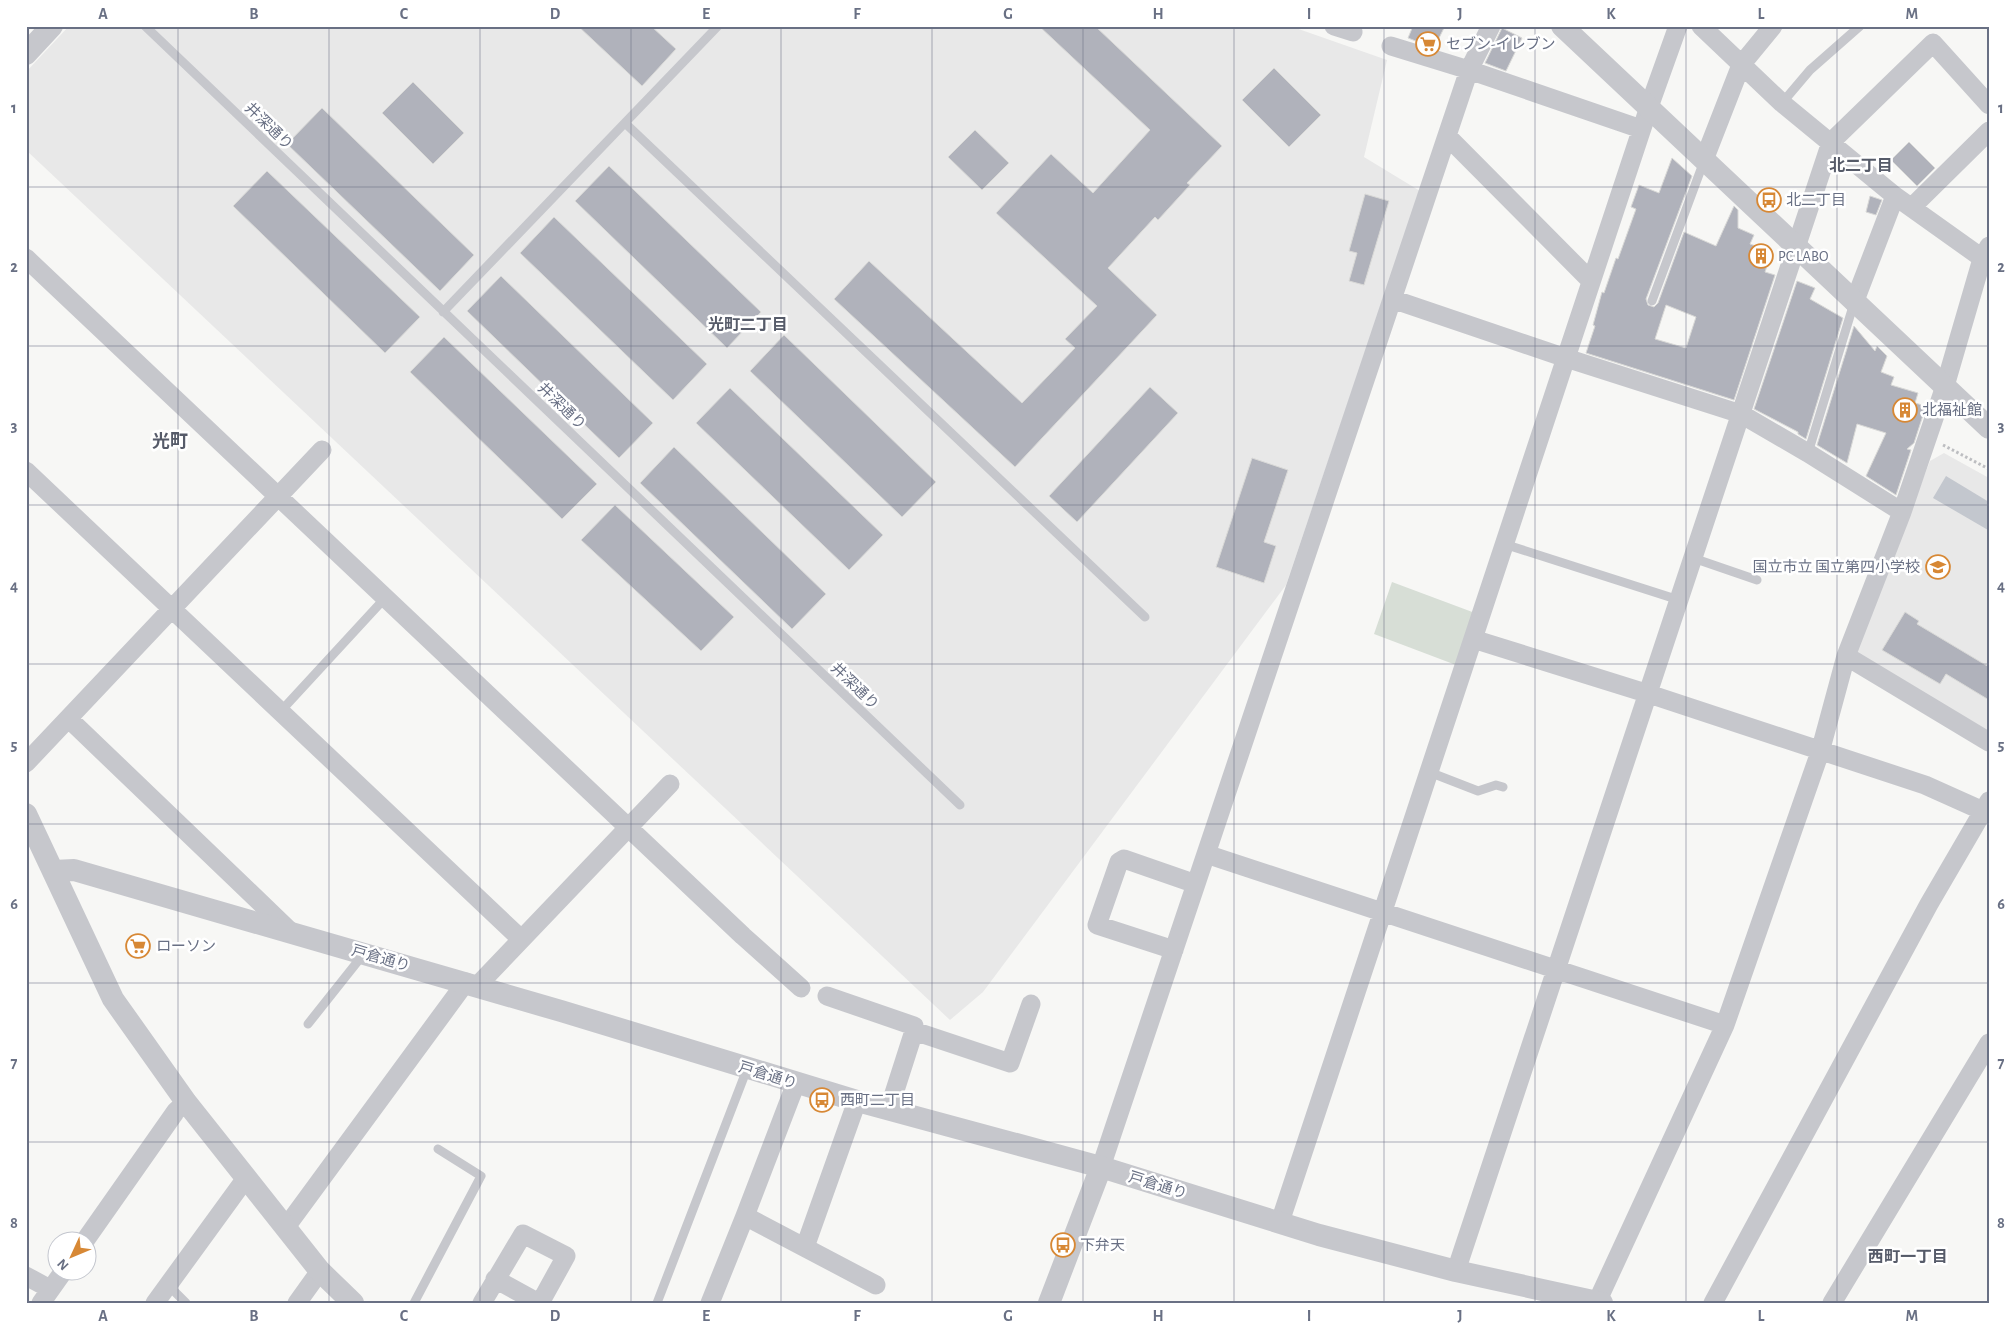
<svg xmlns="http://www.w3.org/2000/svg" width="2015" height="1329" viewBox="0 0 2015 1329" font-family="'Alegreya Sans','Noto Sans JP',sans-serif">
<rect width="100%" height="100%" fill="#f7f7f5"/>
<path fill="#e8e8e8" d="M69,26H1290L1387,60L1364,157L1420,191L1286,585L983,992L950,1020L26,150V72Z
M1944,453L1989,478V735L1853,655L1930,461Z"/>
<path fill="#d7ded6" d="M1392,582L1475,613L1456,665L1374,634Z"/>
<path fill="#c3c7ce" d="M1946,476L1989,502L1988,530L1933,498Z"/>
<path fill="#b0b2bb" stroke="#d9d9d7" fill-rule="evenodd" d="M578,26H651L676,49L642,86Z
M1039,26H1095L1222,146L1187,183L1190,185L1158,220L1155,217L1108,268L1157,315L1015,467L834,299L869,261L1022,403L1075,348L1065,339L1097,306L996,213L1051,154L1093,193L1150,130Z
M1413,26H1445L1434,48L1408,38Z
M1502,28L1522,38L1506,71L1485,63Z
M1274,68L1321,115L1289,147L1242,100Z
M413,82L464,133L433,164L382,113Z
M322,108L474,255L440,291L287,144Z
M975,130L1009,163L982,190L948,157Z
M1909,142L1935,168L1917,186L1891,160Z
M1672,158L1692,176L1646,299L1648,305L1654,307L1658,303L1684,232L1716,246L1734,206L1738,210V228L1754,235L1750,244L1772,252L1765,272L1775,275L1734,400L1586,353L1595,326L1593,325L1602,292L1604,293L1616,258L1618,259L1636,209L1631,207L1639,185L1659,193ZM1666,305L1696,317L1686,348L1655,339Z
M609,166L761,312L727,348L575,201Z
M267,171L420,317L385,353L233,206Z
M1365,194L1389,201L1364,285L1349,281L1357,253L1349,251Z
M1870,196L1882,200L1876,215L1866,212Z
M554,217L707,364L673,400L520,253Z
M501,276L653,423L619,458L467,311Z
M1797,281L1815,288L1810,299L1843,318L1806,439L1798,434V432L1754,409Z
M1854,326L1875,351L1877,346L1887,356L1881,372L1894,377L1891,385L1918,393L1915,403L1926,406L1914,443L1907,449L1911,450L1896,495L1866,476L1886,433L1857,424L1847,463L1817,445Z
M784,335L936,482L902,517L750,371Z
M444,337L597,484L562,519L410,372Z
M1150,387L1178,413L1077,522L1049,496Z
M730,388L883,535L849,570L696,423Z
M674,447L826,594L792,629L640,483Z
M1252,458L1288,470L1264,542L1276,546L1264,583L1216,567Z
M615,505L734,617L701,651L581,540Z
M1905,612L1919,621L1917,624L1989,667V700L1946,674L1940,684L1882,650Z"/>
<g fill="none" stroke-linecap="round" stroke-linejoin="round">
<path stroke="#bdbec1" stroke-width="3" stroke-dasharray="2.5 2.5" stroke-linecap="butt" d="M1943,445L1989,469"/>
<path stroke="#c6c7cc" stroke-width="9" d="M145,26L960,805
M1782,103L1810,70L1860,26
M625,123L1145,617
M1652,301L1704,161
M443,312L718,26
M1808,453L1854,303
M1504,544L1679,600
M1693,558L1757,580
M280,712L386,597
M1429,772L1478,791L1496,785L1503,787
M308,1024L362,956
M168,1285L186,1303
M414,1303L481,1176L438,1149
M657,1303L747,1069"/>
<path stroke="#c6c7cc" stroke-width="19" d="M1334,26L1353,32
M1701,26L1782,103L1895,196L1989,263
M1391,46L1469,70L1641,129
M1447,136L1591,281
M1704,160L1741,65L1773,26
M1912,207L1989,131
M26,258L743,936L801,988
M1392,299L1566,358L1741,414L1808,453L1902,512
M1854,303L1895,196
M26,471L521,939
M1473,639L1649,694L1925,785L1983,811
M1846,656L1989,742
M69,719L291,932
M26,763L322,450
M1206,854L1725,1025
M1174,950L1097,925L1119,862L1124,859L1196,884
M477,986L670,784
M827,996L914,1026V1031
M889,1109L914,1031L1010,1063L1031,1004
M1101,1167L1469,70L1491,26
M745,1216L876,1285
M1280,1222L1649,107L1678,26
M286,1227L466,982
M84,1242L176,1111L186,1102
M805,1247L857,1101
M1456,1271L1831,142L1933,43L1989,105
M26,1276L50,1289
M495,1279L539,1303
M1597,1302L1725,1025L1820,752L1846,656L1902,512L1945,386L1982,259L1989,246
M41,1303L63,1272
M155,1303L246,1178
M297,1303L320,1271
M482,1303L523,1234L566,1256L540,1303
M710,1303L745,1216L796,1083
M1713,1303L1929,904L1989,801
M1832,1303L1989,1043"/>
<path stroke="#c6c7cc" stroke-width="22" d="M1562,26L1989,428
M26,54L52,26
M26,814L113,999L186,1102L320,1271L353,1303
M54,871L74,870L561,1011L857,1101L1101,1167L1319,1235L1456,1271L1602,1303
M1049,1303L1101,1167"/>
</g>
<path fill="none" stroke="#697084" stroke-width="1" stroke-opacity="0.55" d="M178,26V1303M329,26V1303M480,26V1303M631,26V1303M781,26V1303M932,26V1303M1083,26V1303M1234,26V1303M1384,26V1303M1535,26V1303M1686,26V1303M1837,26V1303M26,187H1989M26,346H1989M26,505H1989M26,664H1989M26,824H1989M26,983H1989M26,1142H1989"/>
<defs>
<g id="supermarket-ring" transform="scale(1.25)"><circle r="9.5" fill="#fff" stroke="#d78835" stroke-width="1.5"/><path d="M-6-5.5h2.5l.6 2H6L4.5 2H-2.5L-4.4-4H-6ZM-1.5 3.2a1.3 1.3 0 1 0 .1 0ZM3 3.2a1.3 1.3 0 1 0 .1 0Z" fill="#d78835"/></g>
<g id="bus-ring" transform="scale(1.25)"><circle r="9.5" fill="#fff" stroke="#d78835" stroke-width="1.5"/><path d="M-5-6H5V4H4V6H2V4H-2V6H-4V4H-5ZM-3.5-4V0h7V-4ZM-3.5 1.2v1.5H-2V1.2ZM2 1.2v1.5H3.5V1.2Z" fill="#d78835"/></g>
<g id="building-ring" transform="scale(1.25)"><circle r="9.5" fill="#fff" stroke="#d78835" stroke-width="1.5"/><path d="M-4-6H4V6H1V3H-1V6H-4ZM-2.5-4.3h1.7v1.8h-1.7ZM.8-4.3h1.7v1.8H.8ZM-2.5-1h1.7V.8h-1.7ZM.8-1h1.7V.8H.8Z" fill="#d78835"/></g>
<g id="school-ring" transform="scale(1.25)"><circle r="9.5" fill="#fff" stroke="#d78835" stroke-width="1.5"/><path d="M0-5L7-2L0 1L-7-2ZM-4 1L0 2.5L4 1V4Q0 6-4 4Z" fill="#d78835"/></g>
</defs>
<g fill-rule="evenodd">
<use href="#supermarket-ring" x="1428" y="44"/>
<use href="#bus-ring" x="1769" y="200"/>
<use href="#building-ring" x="1761" y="256"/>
<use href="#building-ring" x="1905" y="410"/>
<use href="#school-ring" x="1938" y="567"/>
<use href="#supermarket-ring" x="138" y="946"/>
<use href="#bus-ring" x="822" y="1100"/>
<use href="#bus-ring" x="1063" y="1245"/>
</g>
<g text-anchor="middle" stroke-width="5" stroke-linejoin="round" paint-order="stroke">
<g font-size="15" fill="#697084" stroke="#fff" text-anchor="start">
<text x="1446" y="49">セブン-イレブン</text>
<text x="1786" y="205">北二丁目</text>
<text x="1778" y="261">PC LABO</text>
<text x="1922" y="415">北福祉館</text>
<text x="1920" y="572" text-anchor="end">国立市立 国立第四小学校</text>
<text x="156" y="951">ローソン</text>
<text x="840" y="1105">西町二丁目</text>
<text x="1080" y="1250">下弁天</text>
</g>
<g font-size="15" fill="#697084" stroke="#fff">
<text transform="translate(269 126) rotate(44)" y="5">井深通り</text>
<text transform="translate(562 406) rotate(44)" y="5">井深通り</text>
<text transform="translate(855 686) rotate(44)" y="5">井深通り</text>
<text transform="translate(381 958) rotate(16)" y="5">戸倉通り</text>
<text transform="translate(768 1075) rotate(17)" y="5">戸倉通り</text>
<text transform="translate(1158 1185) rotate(17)" y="5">戸倉通り</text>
</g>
<g font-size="16" font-weight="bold" fill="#565b69" stroke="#fff">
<text x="1861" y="171">北二丁目</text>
<text x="748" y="330">光町二丁目</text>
<text x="1908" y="1262">西町一丁目</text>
</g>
<g font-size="18" font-weight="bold" fill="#565b69" stroke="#fff">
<text x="170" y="447">光町</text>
</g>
</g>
<rect width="2015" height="1329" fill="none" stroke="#ffffff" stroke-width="55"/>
<g transform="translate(72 1256) rotate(226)"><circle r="24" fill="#ffffff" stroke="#c3c6ce"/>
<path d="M0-4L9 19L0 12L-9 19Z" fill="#d78835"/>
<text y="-8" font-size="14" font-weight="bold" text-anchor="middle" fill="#697084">N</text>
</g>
<rect x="28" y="28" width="1960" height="1274" fill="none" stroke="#697084" stroke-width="2"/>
<g font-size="16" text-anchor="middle" font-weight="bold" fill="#697084">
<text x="103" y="19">A</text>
<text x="254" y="19">B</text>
<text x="404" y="19">C</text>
<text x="555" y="19">D</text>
<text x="706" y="19">E</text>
<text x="857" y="19">F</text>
<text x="1008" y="19">G</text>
<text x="1158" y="19">H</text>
<text x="1309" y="19">I</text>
<text x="1460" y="19">J</text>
<text x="1611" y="19">K</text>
<text x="1761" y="19">L</text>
<text x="1912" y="19">M</text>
<text x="14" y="113">1</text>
<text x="2001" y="113">1</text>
<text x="14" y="272">2</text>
<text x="2001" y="272">2</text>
<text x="14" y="431">3</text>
<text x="2001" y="431">3</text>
<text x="14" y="591">4</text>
<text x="2001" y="591">4</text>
<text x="14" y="750">5</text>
<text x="2001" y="750">5</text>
<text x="14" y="909">6</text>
<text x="2001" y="909">6</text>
<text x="14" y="1068">7</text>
<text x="2001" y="1068">7</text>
<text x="14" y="1228">8</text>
<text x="2001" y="1228">8</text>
<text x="103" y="1321">A</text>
<text x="254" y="1321">B</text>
<text x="404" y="1321">C</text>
<text x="555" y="1321">D</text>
<text x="706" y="1321">E</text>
<text x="857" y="1321">F</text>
<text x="1008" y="1321">G</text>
<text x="1158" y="1321">H</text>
<text x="1309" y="1321">I</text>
<text x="1460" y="1321">J</text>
<text x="1611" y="1321">K</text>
<text x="1761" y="1321">L</text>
<text x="1912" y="1321">M</text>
</g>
</svg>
